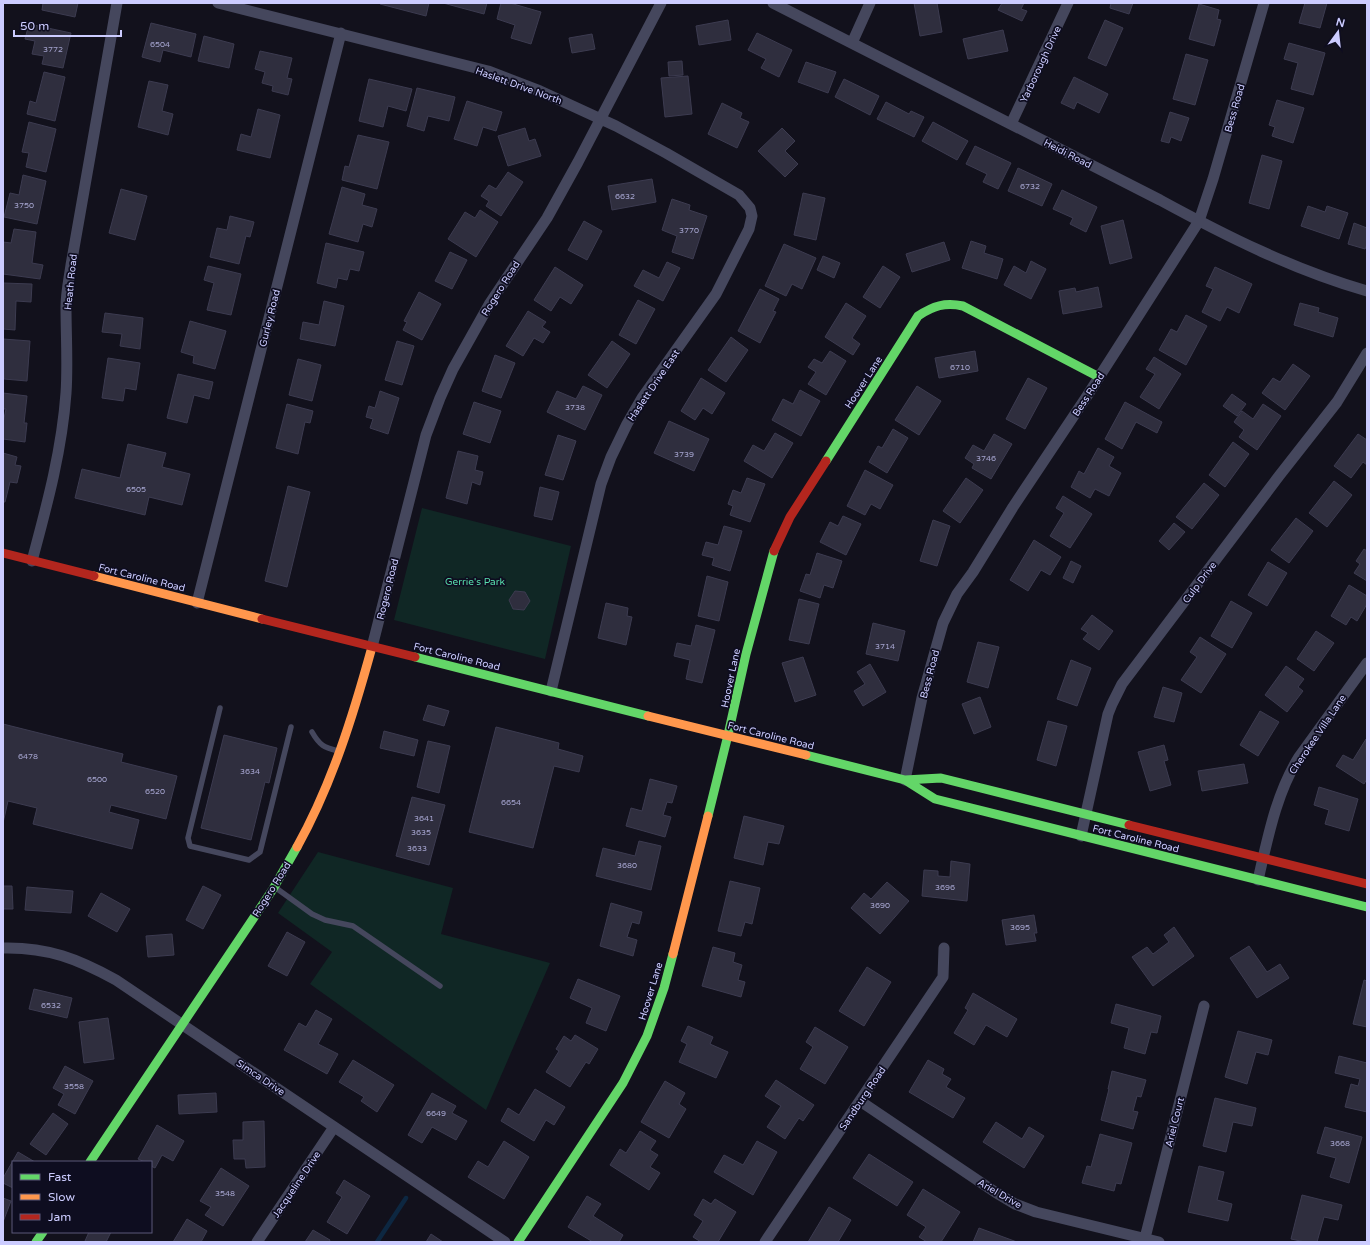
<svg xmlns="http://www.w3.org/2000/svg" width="1370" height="1245" viewBox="0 0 1370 1245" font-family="'Varela Round',sans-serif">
<rect width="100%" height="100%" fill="#12111c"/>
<path fill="#102725" d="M422,508L571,546L545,659L394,620Z
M318,852L453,888L441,934L550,963L486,1110L310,984L332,952L278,913Z"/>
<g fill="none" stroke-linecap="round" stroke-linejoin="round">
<path stroke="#0d2741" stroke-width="4.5" d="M377,1242L406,1198"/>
</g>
<path fill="#2f2e3e" stroke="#3c3b50" d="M43,3H78L75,17L42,10Z
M380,3H429L426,16L380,4Z
M443,3H487L484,14Z
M501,3H510L541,12L531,44L511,38L515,25L497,19Z
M914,3H937L942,32L920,36Z
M1002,3H1024L1021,9L1027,11L1022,21L998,10Z
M1111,3H1133L1129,14L1110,8Z
M1305,3H1327L1320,28L1299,23Z
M1199,4L1219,10L1217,19L1221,20L1214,46L1189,39Z
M728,20L731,40L699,45L696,26Z
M1105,20L1123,28L1106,66L1088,58Z
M151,23L196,34L191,57L163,50L160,62L142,57Z
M29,24L71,33L63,68L42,64L44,56L32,54L35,41L25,39Z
M1003,30L1008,51L968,59L963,39Z
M757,33L792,50L779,77L761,68L766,59L748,50Z
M592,34L595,49L572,53L569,38Z
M204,36L234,44L229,68L198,61Z
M1289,43L1325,53L1313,95L1291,89L1298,63L1284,59Z
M260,51L292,58L287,78L292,79L288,95L272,91L273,86L262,83L265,72L255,69Z
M1186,54L1208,60L1195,105L1173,99Z
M682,61L683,75L669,76L668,62Z
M806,62L836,72L828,93L798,82Z
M44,72L65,77L55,121L27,114L30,101L36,103Z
M688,76L692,114L665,117L661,78Z
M1074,77L1108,94L1099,113L1077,102L1074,109L1061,103Z
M369,79L412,89L406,111L388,106L383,127L359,121Z
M844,79L879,96L870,115L835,97Z
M149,81L168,85L162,111L173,114L168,135L138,127Z
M417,88L455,97L449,121L428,116L424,131L407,126Z
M1277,100L1304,108L1293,143L1272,136L1275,127L1269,125Z
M467,101L502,112L496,131L483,127L477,146L454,139Z
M886,102L909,114L911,111L924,117L914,137L877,119Z
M722,103L742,113L740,118L749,122L737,148L708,134Z
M258,109L280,115L270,158L237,150L241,134L251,137Z
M1170,112L1189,118L1181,141L1171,137L1169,143L1161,141Z
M29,122L56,129L46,172L26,167L29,153L22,152Z
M933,122L968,141L957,160L922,141Z
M525,128L529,141L535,139L541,156L508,166L498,136Z
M782,128L795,141L785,151L798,164L785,177L758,151Z
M358,135L389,142L377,189L342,180L345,166L349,167Z
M975,146L1011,163L998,189L983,182L987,174L966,164Z
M1262,155L1282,161L1269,209L1249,203Z
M1018,168L1052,184L1042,206L1008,191Z
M508,172L523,182L501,216L486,206L489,201L481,196L489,185L496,189Z
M23,175L46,181L37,224L4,217L10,193L19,195Z
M652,179L656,202L612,210L608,186Z
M342,187L365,194L362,205L377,209L372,227L363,224L358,242L329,234Z
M121,189L147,196L135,240L109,233Z
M1062,190L1097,207L1086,232L1070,224L1073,218L1053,209Z
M803,193L825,198L816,240L794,235Z
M672,199L690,205L689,210L707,216L693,259L672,252L677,236L662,230Z
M1308,206L1325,212L1327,206L1348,213L1339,239L1301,226Z
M480,210L498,222L476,257L448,239L465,212L475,218Z
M230,216L254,222L250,237L246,236L239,264L210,257L217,228L227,230Z
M1123,220L1132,258L1110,264L1101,226Z
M584,221L602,231L587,260L568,250Z
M1354,223L1367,228V245L1365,249L1348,244Z
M14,229L36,232L32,263L43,265L40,279L3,274V242L11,243Z
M971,241L986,246L984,253L1003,259L997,279L962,268Z
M944,242L950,260L912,272L906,254Z
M326,243L364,252L359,271L350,269L347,280L338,278L336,288L317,283Z
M784,244L816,258L802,289L792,284L786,296L765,286Z
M450,252L467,260L452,289L435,281Z
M823,256L840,263L834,278L817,270Z
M1031,261L1046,269L1031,299L1004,285L1014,266L1026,273Z
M667,262L680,268L663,301L634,286L643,270L659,278Z
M208,266L241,274L231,315L207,310L214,283L204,280Z
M883,266L900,277L880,308L863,297Z
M555,267L583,285L571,304L560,297L551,311L534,300Z
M1215,267L1252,284L1239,313L1227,307L1220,321L1202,312L1213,289L1206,286Z
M3,283L32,284L31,302L16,301L15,330L3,329Z
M1098,287L1102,307L1063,314L1059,291L1075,288L1076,292Z
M760,289L779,299L773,311L776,312L760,343L738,331Z
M419,292L441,304L422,340L403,330L407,322L404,321Z
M638,300L655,309L636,344L619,335Z
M324,301L344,306L335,346L300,339L303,322L319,325Z
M846,303L866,316L852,338L860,344L853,355L825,337Z
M1300,303L1319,308L1318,312L1338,318L1333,337L1294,325Z
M528,311L546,322L542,327L550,332L543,343L534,338L523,356L506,346Z
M105,313L143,318L140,349L120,346L122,334L102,332Z
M1186,315L1207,326L1186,365L1159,350L1171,329L1177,332Z
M190,321L226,331L215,369L193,363L194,356L181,352Z
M731,337L748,350L726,382L708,370Z
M3,339L30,341L27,381L4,379Z
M397,341L414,346L402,385L385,380Z
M612,341L630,354L607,388L588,375Z
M830,351L846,361L826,395L808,384L816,372L808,367L814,359L822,363Z
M975,351L978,371L939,378L935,358Z
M495,355L515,363L501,398L482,391Z
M1154,357L1181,374L1159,409L1140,397L1155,374L1146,369Z
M108,358L140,363L136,390L125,388L123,401L102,398Z
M298,359L321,365L312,401L289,395Z
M1293,364L1310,376L1285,410L1262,393L1273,378L1280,382Z
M178,374L213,382L209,399L194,395L187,423L167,418Z
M701,378L725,393L712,414L703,408L695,420L681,411Z
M1028,378L1047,388L1025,429L1006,419Z
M583,386L602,395L585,430L547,412L557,391L576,399Z
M917,386L941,401L919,435L895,420Z
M800,390L820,401L801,436L772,420L783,399L793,404Z
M380,391L399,398L388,434L370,428L373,419L366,417L369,406L375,408Z
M3,393L27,396L24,423H27L25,442L3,439V423L6,409H3Z
M1232,394L1246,404L1237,416L1223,406Z
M474,402L501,411L490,443L463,434Z
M1125,402L1162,422L1157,433L1136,422L1122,449L1105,439Z
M287,404L313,411L310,423L305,422L298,454L276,448Z
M1263,404L1281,416L1257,450L1239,437L1244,430L1234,422L1242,411L1253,419Z
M669,421L709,439L694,471L654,453Z
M893,429L908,438L887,473L869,462L878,446L882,448Z
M775,433L793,443L772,478L744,461L753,445L764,451Z
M994,434L1012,444L991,479L972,468L974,464L965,458L973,445L984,451Z
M1358,434L1367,440V465L1363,462L1351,478L1334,466Z
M558,435L576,441L563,480L545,475Z
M1233,442L1249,454L1225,487L1209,475Z
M128,444L166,453L162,467L190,474L182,505L149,497L145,515L75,498L82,469L120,478Z
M1098,448L1114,457L1109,466L1121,473L1109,496L1095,489L1090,498L1071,487L1079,471L1084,474Z
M458,451L478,456L475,470L483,472L480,485L472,482L467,504L446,498Z
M3,453L17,457L15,465L21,466L17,483L10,482L5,502H3Z
M865,470L893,485L880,509L871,504L865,515L847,506Z
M747,478L765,484L750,522L730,515L733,506L728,504L733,490L741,493Z
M966,478L983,490L960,523L943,511Z
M1334,481L1352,495L1327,527L1309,513Z
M1204,483L1219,495L1192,529L1176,517Z
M288,486L310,492L287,587L265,581Z
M540,487L559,492L552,520L534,516Z
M1063,496L1092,514L1070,548L1050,536L1064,513L1056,508Z
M843,516L861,524L846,555L820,542L830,522L838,526Z
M1296,518L1313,531L1289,563L1271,550Z
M933,520L950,526L937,566L920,561Z
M1174,523L1185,532L1169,550L1159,541Z
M724,526L742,531L730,571L712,565L714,558L702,555L706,542L718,545Z
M1034,540L1061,557L1050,575L1041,570L1028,591L1010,580Z
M1364,549L1367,551V581L1354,573L1360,564L1356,561Z
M817,553L842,561L833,588L824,585L820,598L800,591L806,574L810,575Z
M1071,561L1081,566L1073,583L1063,578Z
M1268,562L1287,573L1267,606L1248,595Z
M707,576L728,582L719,621L698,616Z
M1349,585L1367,596V604L1357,621L1351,617L1346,625L1331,616Z
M515,591L525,592L530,601L524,610L513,609L509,600Z
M799,599L819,604L809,644L789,640Z
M1231,601L1252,613L1232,648L1211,636Z
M606,603L628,608L627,616L632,617L626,645L598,638Z
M1092,615L1113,631L1099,650L1083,639L1088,633L1081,629Z
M873,623L905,631L898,661L866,654Z
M696,625L715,630L702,683L686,679L690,660L674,656L677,643L691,646Z
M1316,631L1334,643L1314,671L1297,659Z
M1200,637L1226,654L1201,693L1181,680L1197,657L1190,652Z
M978,642L999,647L988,688L967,682Z
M803,657L816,695L795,702L782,663Z
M1071,660L1091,668L1077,706L1057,699Z
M870,664L886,692L863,706L854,691L865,684L857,672Z
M1286,666L1304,679L1298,687L1303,691L1287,712L1265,695Z
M1163,687L1182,693L1174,722L1154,717Z
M980,697L991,727L974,734L962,704Z
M428,705L449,711L444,726L423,720Z
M1260,711L1279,722L1258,756L1240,745Z
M1048,721L1067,726L1056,766L1037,760Z
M3,724L123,754L121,762L177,776L166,819L111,805L109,812L139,820L132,849L33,824L37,808L8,801L3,823Z
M496,727L559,743L558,749L583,756L579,772L554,766L533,848L469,832Z
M384,731L418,740L414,756L380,748Z
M224,735L277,748L269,783L265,782L251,840L201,828Z
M1366,739L1367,779L1364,784L1336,766L1343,755L1353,760Z
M428,741L450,746L439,793L417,787Z
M1164,745L1168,760L1164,761L1171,785L1150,791L1138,752Z
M1244,764L1248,783L1202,791L1198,771Z
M650,779L677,786L672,803L667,802L663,815L671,817L665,837L626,826L631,808L642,811Z
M1319,787L1358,799L1349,831L1325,824L1329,810L1314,805Z
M412,797L445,805L429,865L396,856Z
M744,816L784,826L779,844L768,842L763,865L734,858Z
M639,841L661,846L651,890L596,876L603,848L635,856Z
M951,861L970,864L967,901L922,896L924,870L938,871V876L950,877Z
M730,881L760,888L752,924L745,922L741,936L718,931Z
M887,882L909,901L880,934L851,908L864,893L871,899Z
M3,886H12L13,909H3Z
M203,886L221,895L203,929L186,920Z
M27,887L73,891L71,913L25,910Z
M101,893L130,909L117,932L88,916Z
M611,903L642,912L639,924L632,922L627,937L637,940L633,956L600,946Z
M1034,915L1037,933H1034L1036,941L1006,945L1002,920Z
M1174,927L1194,956L1153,986L1132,957L1147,947L1153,954L1169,942L1164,935Z
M287,932L305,942L287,976L268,966Z
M172,934L174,955L148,957L146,936Z
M1249,946L1267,972L1280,964L1289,978L1257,998L1230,958Z
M713,947L735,953L733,962L742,965L738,980L745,982L741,997L702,986Z
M867,967L891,982L864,1026L839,1011Z
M578,979L620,996L606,1031L586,1023L592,1008L570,998Z
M1364,980L1367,981V1027L1353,1024Z
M34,989L72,998L67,1018L29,1009Z
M973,993L1017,1019L1007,1037L986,1025L974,1045L954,1033L968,1010L965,1008Z
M1116,1004L1161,1016L1157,1033L1151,1032L1145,1054L1124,1048L1129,1028L1111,1023Z
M316,1010L332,1019L318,1044L338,1054L327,1074L284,1050L299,1023L306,1027Z
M108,1018L114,1059L84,1063L79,1022Z
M688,1026L713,1037L710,1044L728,1052L716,1078L679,1062L687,1044L681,1041Z
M815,1027L848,1047L825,1084L800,1069L813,1047L806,1042Z
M1238,1031L1272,1040L1268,1055L1256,1052L1247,1084L1225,1077Z
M575,1035L598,1049L589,1064L586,1062L570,1087L546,1072L559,1051L556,1049L564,1036L571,1041Z
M1339,1056L1367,1063V1112L1345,1107L1351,1084L1358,1086L1360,1079L1335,1073Z
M353,1060L394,1085L377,1112L361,1101L364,1097L339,1082Z
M928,1060L944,1069L942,1074L951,1079L946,1087L965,1098L953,1118L909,1092Z
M65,1066L93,1081L75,1114L58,1105L64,1094L53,1088Z
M1112,1071L1146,1080L1141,1097L1137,1096L1133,1111L1138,1112L1133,1129L1101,1120L1109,1089H1108Z
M776,1080L814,1105L803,1121L799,1118L785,1139L767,1127L781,1106L765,1096Z
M665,1081L685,1093L679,1104L686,1109L669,1138L641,1122Z
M535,1089L565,1107L554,1125L546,1120L534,1141L501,1121L508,1108L519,1115Z
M216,1093L217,1112L179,1114L178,1095Z
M432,1093L456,1106L452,1113L467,1121L456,1140L432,1127L422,1143L408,1135Z
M1215,1098L1256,1108L1252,1126L1233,1122L1226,1152L1203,1146Z
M53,1113L68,1124L46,1155L30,1144Z
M264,1121L265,1167L246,1168L245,1159H234L233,1140H243V1122Z
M996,1122L1022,1139L1029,1127L1044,1136L1024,1168L983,1142Z
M157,1125L184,1141L173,1161L162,1155L155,1168L151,1166V1162H145L138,1159Z
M1325,1127L1362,1137L1349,1183L1330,1177L1336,1158L1317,1153Z
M640,1131L656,1141L650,1150L658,1155L650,1167L660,1173L649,1190L610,1165L620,1149L626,1153Z
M1100,1134L1132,1143L1121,1184L1116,1183L1114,1191L1082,1183L1087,1166L1091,1167Z
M504,1141L529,1157L504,1199L468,1177L478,1161L488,1167Z
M757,1141L777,1152L753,1195L714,1172L724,1155L743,1165Z
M18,1152L35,1162H13V1188L3,1183V1178Z
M869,1154L913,1182L897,1206L853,1178Z
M1199,1166L1224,1172L1217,1200L1232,1204L1228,1221L1188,1212Z
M221,1168L249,1186L223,1226L205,1215L211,1207L200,1201Z
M344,1180L370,1196L347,1234L327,1222L342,1197L336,1193Z
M923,1189L960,1212L941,1242H927L919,1237L926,1227L907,1215Z
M1302,1195L1342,1205L1338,1220L1324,1217L1317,1242H1305L1291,1239Z
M587,1196L601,1204L593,1216L623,1235L619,1242H593L568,1227Z
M3,1198L11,1201L3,1222Z
M703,1199L711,1204L715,1199L736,1212L718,1242H701L693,1237L703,1221L694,1215Z
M829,1207L851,1220L838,1242H808Z
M187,1219L207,1231L201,1242H173Z
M979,1228L1017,1242H973Z
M313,1230L330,1240L329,1242H305Z
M89,1232H111L106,1242H87L85,1241Z
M431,1234L443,1242H426Z"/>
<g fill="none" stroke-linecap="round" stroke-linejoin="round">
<path stroke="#45475d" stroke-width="5.5" d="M220,708L188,838L190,846L249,860L260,852L291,727
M312,732C320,746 324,747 338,751
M276,888L312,914L325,920L353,926L440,986"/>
<path stroke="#45475d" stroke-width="11" d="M218,3L488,71L540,91L616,126L666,153L739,195L750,208L752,216L749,229L716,294L642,398L627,424L611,457L601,484L551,691
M773,3L1160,200C1226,236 1294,270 1367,291
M852,43L870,3
M1011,124L1068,3
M32,561C47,505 62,450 66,393C68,364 66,336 66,307C66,293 69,279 71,265L117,3
M197,603L341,33
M372,647L426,435L440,398L453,369L490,303L547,218L578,162L661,3
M905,780L922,698L943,623L957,594L973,572L1013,507L1087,396L1199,221L1213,179L1264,3
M1081,836L1108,714L1112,704L1122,684L1279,476L1337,402L1367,353
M1258,880C1268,837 1276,794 1299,757L1367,663
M3,948C48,947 78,959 116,980L505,1242
M860,1101L995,1192L1015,1204L1036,1212L1159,1242
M1145,1238L1204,1006
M257,1242L334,1127
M765,1242L943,977L944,948"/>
<path stroke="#63d668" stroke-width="9" d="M826,461L918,316C933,306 945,302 963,306L1099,377
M415,657L648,716
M806,755L905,780L941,778L1129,825
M905,780L935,799L1367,907
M708,816L728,735L746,654L774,551
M90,1162L273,889L297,847
M36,1242L43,1232
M518,1242L623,1083L647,1036L664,988L673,954"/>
<path stroke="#ff974d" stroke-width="9" d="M94,576L262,619
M648,716L806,755
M297,847C332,784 353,716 372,647
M673,954L708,816"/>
<path stroke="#b3261e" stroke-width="9" d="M774,551L790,517L826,461
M3,553L94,576
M262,619L415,657
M1129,825L1367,884"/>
</g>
<g text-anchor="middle" stroke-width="3.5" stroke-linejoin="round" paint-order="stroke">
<g font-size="8" fill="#a5a4cf">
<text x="160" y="47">6504</text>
<text x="53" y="52">3772</text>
<text x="1030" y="189">6732</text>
<text x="625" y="199">6632</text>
<text x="24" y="208">3750</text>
<text x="689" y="233">3770</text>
<text x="960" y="370">6710</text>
<text x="575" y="410">3738</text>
<text x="684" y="457">3739</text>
<text x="986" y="461">3746</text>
<text x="136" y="492">6505</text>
<text x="885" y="649">3714</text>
<text x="28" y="759">6478</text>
<text x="250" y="774">3634</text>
<text x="97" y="782">6500</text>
<text x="155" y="794">6520</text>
<text x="511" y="805">6654</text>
<text x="424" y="821">3641</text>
<text x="421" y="835">3635</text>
<text x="417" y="851">3633</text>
<text x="627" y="868">3680</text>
<text x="945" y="890">3696</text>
<text x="880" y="908">3690</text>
<text x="1020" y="930">3695</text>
<text x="51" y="1008">6532</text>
<text x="74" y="1089">3558</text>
<text x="436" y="1116">6649</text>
<text x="1340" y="1146">3668</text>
<text x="225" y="1196">3548</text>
</g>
<g font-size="10" fill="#ccf" stroke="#0e0d20">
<text transform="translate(1040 64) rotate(-65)" y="4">Yarborough Drive</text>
<text transform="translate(519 85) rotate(20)" y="4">Haslett Drive North</text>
<text transform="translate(1234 108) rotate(-74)" y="4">Bess Road</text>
<text transform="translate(1068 153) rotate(27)" y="4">Heidi Road</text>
<text transform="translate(70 282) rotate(-84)" y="4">Heath Road</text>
<text transform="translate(500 288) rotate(-58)" y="4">Rogero Road</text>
<text transform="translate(269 318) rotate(-76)" y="4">Gurley Road</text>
<text transform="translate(863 382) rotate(-57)" y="4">Hoover Lane</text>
<text transform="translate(653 385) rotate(-56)" y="4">Haslett Drive East</text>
<text transform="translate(1088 394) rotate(-57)" y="4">Bess Road</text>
<text transform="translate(142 577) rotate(14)" y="4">Fort Caroline Road</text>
<text transform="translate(1199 582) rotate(-53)" y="4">Culp Drive</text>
<text transform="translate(387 589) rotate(-76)" y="4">Rogero Road</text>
<text transform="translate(457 656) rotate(14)" y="4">Fort Caroline Road</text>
<text transform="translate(929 674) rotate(-75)" y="4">Bess Road</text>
<text transform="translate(730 678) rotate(-78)" y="4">Hoover Lane</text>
<text transform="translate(1317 734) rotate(-56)" y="4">Cherokee Villa Lane</text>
<text transform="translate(771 735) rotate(14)" y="4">Fort Caroline Road</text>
<text transform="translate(1136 838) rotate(14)" y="4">Fort Caroline Road</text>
<text transform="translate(271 889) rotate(-58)" y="4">Rogero Road</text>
<text transform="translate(650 991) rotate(-73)" y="4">Hoover Lane</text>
<text transform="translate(261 1077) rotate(34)" y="4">Simca Drive</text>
<text transform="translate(862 1098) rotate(-56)" y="4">Sandburg Road</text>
<text transform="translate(1174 1122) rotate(-76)" y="4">Ariel Court</text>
<text transform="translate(296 1184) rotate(-56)" y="4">Jacqueline Drive</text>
<text transform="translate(1000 1193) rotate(30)" y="4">Ariel Drive</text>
</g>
<g font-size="10" fill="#58dfad" stroke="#0e0d20">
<text x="475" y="585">Gerrie's Park</text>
</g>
</g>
<rect width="1370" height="1245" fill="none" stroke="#ccccff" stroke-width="8"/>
<rect x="12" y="1161" width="140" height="72" fill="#0e0d20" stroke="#5a5979"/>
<rect x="20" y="1174" width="20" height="6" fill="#63d668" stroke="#5a5979"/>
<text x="48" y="1181" font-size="12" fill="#ccccff">Fast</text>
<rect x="20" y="1194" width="20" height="6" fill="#ff974d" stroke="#5a5979"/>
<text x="48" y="1201" font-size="12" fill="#ccccff">Slow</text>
<rect x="20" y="1214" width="20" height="6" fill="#b3261e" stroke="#5a5979"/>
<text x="48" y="1221" font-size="12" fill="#ccccff">Jam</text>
<g transform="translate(1338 32) rotate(15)" stroke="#0e0d20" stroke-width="3" paint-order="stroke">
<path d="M0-3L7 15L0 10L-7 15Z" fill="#ccccff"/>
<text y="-6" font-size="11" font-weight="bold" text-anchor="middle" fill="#ccccff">N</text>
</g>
<path d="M14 30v6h107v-6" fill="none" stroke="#ccccff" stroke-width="2"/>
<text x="20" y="30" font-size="12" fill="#ccccff" stroke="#0e0d20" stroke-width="3" paint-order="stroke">50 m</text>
</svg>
